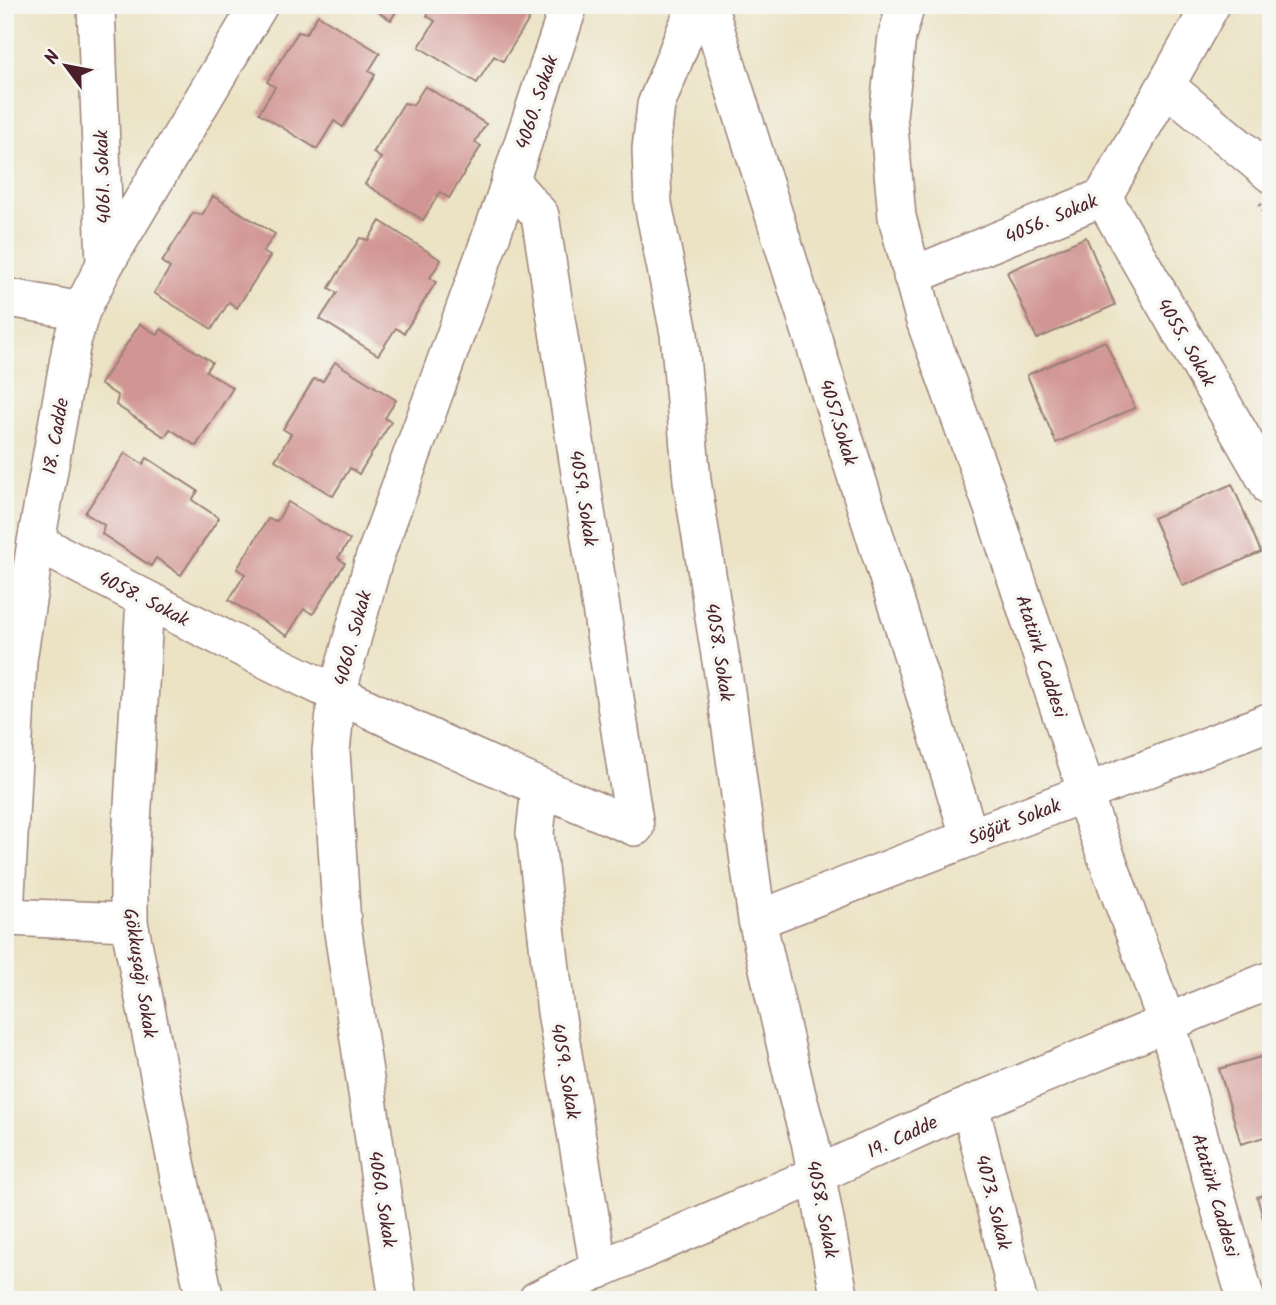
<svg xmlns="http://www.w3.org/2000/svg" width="1276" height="1305" viewBox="0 0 1276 1305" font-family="Kalam,sans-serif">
<rect width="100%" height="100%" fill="#f6f6f2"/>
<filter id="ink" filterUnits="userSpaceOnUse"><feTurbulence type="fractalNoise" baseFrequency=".0143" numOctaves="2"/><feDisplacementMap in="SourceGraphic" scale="14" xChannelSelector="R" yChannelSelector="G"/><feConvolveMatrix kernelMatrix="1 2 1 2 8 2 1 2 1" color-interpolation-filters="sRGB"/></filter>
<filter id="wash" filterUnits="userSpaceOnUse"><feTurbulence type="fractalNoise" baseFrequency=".00686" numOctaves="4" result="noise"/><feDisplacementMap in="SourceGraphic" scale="28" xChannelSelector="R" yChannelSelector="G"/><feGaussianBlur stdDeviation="1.57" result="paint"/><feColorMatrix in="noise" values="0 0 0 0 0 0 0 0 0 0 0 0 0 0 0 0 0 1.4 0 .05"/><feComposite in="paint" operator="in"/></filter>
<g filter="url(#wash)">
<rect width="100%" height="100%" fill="#ece3c5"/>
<g id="blocks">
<path fill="#d19593" d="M367,5H400L391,20Z
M434,5H528L535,10L503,61L494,56L477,83L419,47L435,21L427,16Z
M318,15L380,53L369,71L375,75L343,127L334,121L317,149L259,113L275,87L267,82L298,32L306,34Z
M425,86L486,124L475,142L481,146L449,198L440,192L423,220L365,184L381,158L373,153L404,103L413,105Z
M213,196L275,234L263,252L270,256L237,308L229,302L212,329L154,293L170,268L162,262L193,213L202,215Z
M380,221L441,260L430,278L436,282L404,333L396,328L378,355L320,319L337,293L329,288L360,238L368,240Z
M1086,237L1115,305L1037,339L1007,272Z
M140,324L158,335L161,329L212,362L206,371L233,388L196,446L170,429L165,437L116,405L118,396L100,384Z
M1105,341L1135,408L1056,443L1027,375Z
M335,362L396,400L385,418L391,422L359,474L350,468L333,496L275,460L291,434L283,429L314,379L323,381Z
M125,453L143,464L147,458L198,491L192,500L219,518L181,575L156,558L151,566L102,534L104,525L85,513Z
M1232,484L1261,552L1183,586L1153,518Z
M288,502L350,540L338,558L345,563L313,614L304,609L287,636L229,600L245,574L237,569L268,519L277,521Z
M1271,1054V1135L1241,1144L1219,1069Z
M1271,1193V1242L1270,1243L1257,1197Z"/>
</g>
</g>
<g filter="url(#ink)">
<use href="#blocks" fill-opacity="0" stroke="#9b8178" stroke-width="2"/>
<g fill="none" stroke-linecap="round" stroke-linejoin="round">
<g stroke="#9b8178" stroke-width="40">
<path id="minor" d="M96,5L105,264
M696,5L656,105L651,149L653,204L679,333L692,481L726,692L757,920L797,1095L810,1141L840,1300
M708,5L970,838
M906,5L897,36L888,116L897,217L924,318L995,514L1087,793L1086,801L1167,1023L1246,1300
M1166,86L1271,174
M510,181L540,215L635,827
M1103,197L1271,488
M912,276L1103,197L1211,5
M5,297L81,311
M36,542C232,645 430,743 635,827
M145,599L129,875V922L180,1182L205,1300
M540,788L535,833L556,1012L599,1270
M5,915L18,660L36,542L72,342L81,311L105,264L259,5
M5,917L129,922
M757,920L1271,721
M970,1105L1018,1300
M398,1300L342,925L331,751L337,694L374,559L501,209L569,5
M537,1300L593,1272L816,1175L970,1105L1241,992L1271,980"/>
</g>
<path stroke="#9b8178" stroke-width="4.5" stroke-dasharray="2 5" stroke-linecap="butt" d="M1260,204L1271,226"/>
<use href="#minor" stroke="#fff" stroke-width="37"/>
</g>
</g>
<g text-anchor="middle" stroke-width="7" stroke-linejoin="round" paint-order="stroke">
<g font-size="19" fill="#4a1f2b" stroke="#f6f6f2">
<text transform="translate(536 102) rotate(-72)" y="7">4060. Sokak</text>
<text transform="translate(102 177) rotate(-92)" y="7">4061. Sokak</text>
<text transform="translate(1051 218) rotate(-23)" y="7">4056. Sokak</text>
<text transform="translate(1187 342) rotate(60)" y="7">4055. Sokak</text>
<text transform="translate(839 422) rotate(73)" y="7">4057.Sokak</text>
<text transform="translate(55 436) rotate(-80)" y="7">18. Cadde</text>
<text transform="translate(584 498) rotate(81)" y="7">4059. Sokak</text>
<text transform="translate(144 598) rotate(27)" y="7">4058. Sokak</text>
<text transform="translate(352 638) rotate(-75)" y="7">4060. Sokak</text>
<text transform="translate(720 652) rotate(81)" y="7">4058. Sokak</text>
<text transform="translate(1042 656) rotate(72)" y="7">Atatürk Caddesi</text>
<text transform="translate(1014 821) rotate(-21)" y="7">Söğüt Sokak</text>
<text transform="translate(141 973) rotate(81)" y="7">Gökkuşağı Sokak</text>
<text transform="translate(566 1071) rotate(80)" y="7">4059. Sokak</text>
<text transform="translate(902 1136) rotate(-25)" y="7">19. Cadde</text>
<text transform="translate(1216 1195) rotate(74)" y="7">Atatürk Caddesi</text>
<text transform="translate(383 1199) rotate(81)" y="7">4060. Sokak</text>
<text transform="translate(994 1202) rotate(76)" y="7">4073. Sokak</text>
<text transform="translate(823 1209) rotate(79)" y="7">4058. Sokak</text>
</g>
</g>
<rect width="1276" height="1305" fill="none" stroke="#f6f6f2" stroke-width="28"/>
<g transform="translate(66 66) rotate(302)" stroke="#f6f6f2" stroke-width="5" paint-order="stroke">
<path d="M0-5L12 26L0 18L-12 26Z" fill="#4a1f2b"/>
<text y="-10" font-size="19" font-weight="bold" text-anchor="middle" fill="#4a1f2b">N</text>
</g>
</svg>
